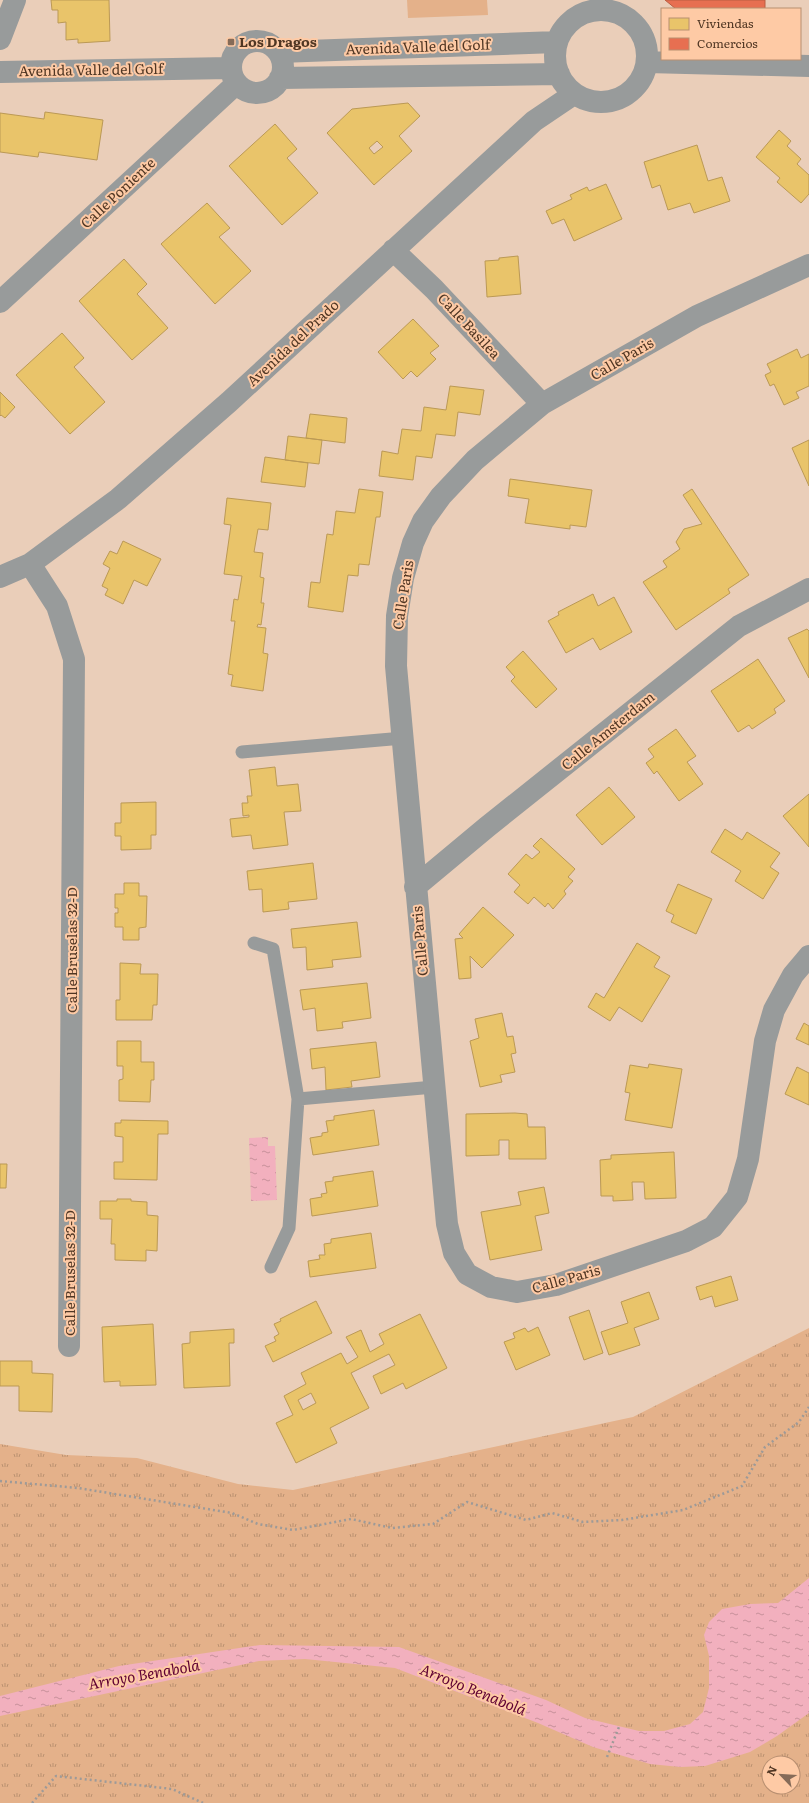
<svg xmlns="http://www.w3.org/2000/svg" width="809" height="1803" viewBox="0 0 809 1803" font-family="Literata,serif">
<defs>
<pattern id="grass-tufts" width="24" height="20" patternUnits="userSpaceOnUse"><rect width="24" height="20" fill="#e4b18a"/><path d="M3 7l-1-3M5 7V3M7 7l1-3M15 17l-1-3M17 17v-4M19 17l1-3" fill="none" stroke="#bb9170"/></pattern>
<pattern id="water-ripples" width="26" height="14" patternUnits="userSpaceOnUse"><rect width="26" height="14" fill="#f2b0be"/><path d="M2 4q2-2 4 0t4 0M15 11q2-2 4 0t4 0" fill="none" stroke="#c6909a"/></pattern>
</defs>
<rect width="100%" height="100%" fill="#eaceb9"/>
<path fill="url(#grass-tufts)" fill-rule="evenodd" d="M809,1328V1803H0V1444L66,1455L137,1458L238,1484L293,1490L633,1417ZM769,1763H793V1787H769Z"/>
<path fill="#e4b18a" d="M407,0H487L488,15L408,18Z"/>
<path fill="url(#water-ripples)" d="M268,1137V1146H275L277,1200L251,1201L249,1138Z
M809,1578V1713L777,1736L750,1752L705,1766L680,1767L650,1764L593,1747L538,1723L395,1668L305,1659L259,1661L0,1716V1696L119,1666L260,1645L399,1647L546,1700L585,1718L639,1731H664L690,1724L703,1712L709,1688V1656L704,1635L709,1622L722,1609L750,1604L778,1603Z"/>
<path fill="#e9c46a" stroke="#b95" fill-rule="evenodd" d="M51,0H109L110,41L78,43V39L66,40V22L58,23V10H52Z
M408,103L420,116L399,136L412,151L374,185L327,133L352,109ZM377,141L383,147L374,154L369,148Z
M45,112L103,120L97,160L39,152L38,157L0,152V113L44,119Z
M275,124L297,149L287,158L318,193L282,225L229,166Z
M779,130L791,141L787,146L801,159L797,164L809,175V194L801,203L777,182L780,178L756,157Z
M697,145L708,181L722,177L730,201L694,213L690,203L668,210L660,185L652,188L644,162Z
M606,184L622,219L574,241L564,219L552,224L546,211L572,199L570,195L587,187L589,191Z
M207,203L230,228L219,237L251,271L215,304L161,244Z
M518,256L521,294L487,297L485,261L499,260V258Z
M124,259L147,284L137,294L168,328L132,360L79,301Z
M413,319L439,346L430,353L436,359L417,377L411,371L403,379L378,352Z
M62,333L84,358L74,367L105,402L70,434L16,375Z
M797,349L801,358L809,354V386L796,392L799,398L784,405L774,384L770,386L765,375L771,372L767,364Z
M450,386L484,390L480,415L458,412L455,436L436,434L432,458L416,456L413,480L379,476L382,451L398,454L402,429L421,431L424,407L446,410Z
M0,392L15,407L5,418L1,415L0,416Z
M310,414L347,418L345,443L306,438Z
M288,436L322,440L319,464L285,460Z
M809,440V486L792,448Z
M265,457L308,463L305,487L261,482Z
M510,479L592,490L586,527L570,525V529L525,523L529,499L508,496Z
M359,489L383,492L380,517H376L369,565L359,564L358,576L348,575L343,612L308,607L311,582L320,583L327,534L333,535L336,511L355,513Z
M692,489L749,575L728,589L730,593L676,630L643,582L667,567L663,561L680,549L676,542L684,529L702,524L683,495Z
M227,498L271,503L268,530L258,529L254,552L263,553L260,577L264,578L261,603H264L261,625L258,624L257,627L266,628L263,653L268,654L263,691L231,686L233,675L228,674L235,621H231L234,599L238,600L242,576L224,574L231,525L224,524Z
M123,541L161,559L147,586L134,580L123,604L105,595L108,589L102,586L110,568L103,564L110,551L117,554Z
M593,594L598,606L614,597L632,632L600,650L593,638L566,653L548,621L559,615L558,612Z
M807,629L809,631V678L788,638Z
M523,651L557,689L536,708L511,681L515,677L506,667Z
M758,659L785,701L774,709L776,713L752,729L749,725L738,732L711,691Z
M676,729L696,756L687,762L703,784L679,801L657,771L654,774L646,763L654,757L648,749Z
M275,767L277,786L298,784L301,811L284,812L288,845L253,849L251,835L232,837L230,819L249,817V815L243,816L242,803H248L247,796H252L249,770Z
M609,787L635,817L602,845L576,815Z
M809,794V847L783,816Z
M156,802V835H151V849L121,850V836H115V823H121V803Z
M725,829L742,840L747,832L780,853L770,867L779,873L763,899L735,881L741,871L711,852Z
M541,838L575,869L568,877L573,881L564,891L566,894L553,909L548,903L545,907L534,897L528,904L514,892L520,885L508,874L526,854L532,859L540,852L533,846Z
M313,863L317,899L288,902L289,909L263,912L262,889L249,890L247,871Z
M124,883H139V896H147L146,927L139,928V940H123V927H115V913H118V908H115V894H124Z
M678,884L712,899L696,934L671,922L674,915L666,911Z
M483,907L514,935L482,968L470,956L471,978L459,979L455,939L463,938L459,934Z
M357,922L361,957L332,960L333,967L307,970L306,947L293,948L291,929Z
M637,943L660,957L654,967L670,976L642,1022L619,1007L610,1021L588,1007L596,993L604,998Z
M120,963L141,964L140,974H158L157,1005H153L152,1020H116V1000H120Z
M367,983L371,1018L342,1022L343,1028L317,1031L315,1008L303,1010L300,990Z
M502,1013L507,1037L513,1036L516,1053L511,1054L515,1072L500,1075L502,1082L480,1087L470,1041L479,1038L475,1019Z
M804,1023L809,1026V1045L796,1039Z
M117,1041H141V1062H154V1080H151L150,1102L119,1101V1080L123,1079V1066H117Z
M376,1042L380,1077L351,1081L352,1087L326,1090L325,1067L312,1069L310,1049Z
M649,1064L682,1069L672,1128L625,1120L630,1093L625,1092L630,1065L648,1068Z
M797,1067L809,1073V1105L785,1094Z
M374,1110L379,1145L313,1155L310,1138L322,1136V1133L328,1132L326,1121L334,1120V1116Z
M515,1113L527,1114L528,1127H545L546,1159H509V1140H499V1155L466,1156V1114Z
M121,1120L168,1121V1134H158L157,1180L114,1179V1162H123V1137L115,1136V1123H121Z
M674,1152L676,1198L645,1199L644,1182H632L633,1200L613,1201V1196H601L600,1160L611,1159V1155Z
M0,1164H7L6,1188H0Z
M373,1171L378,1206L312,1216L310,1199L322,1197L321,1194L327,1193L325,1182L333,1181V1177Z
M544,1187L549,1213L535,1216L542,1250L490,1260L481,1212L521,1205L518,1192Z
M117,1199H131V1201L147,1202V1215L158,1216L157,1251L146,1250V1261L115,1260V1244H111L112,1219H100V1201H117Z
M371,1233L376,1268L310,1277L308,1261L320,1259L319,1255H325L324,1244L331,1243V1239Z
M731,1276L738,1300L715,1307L712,1296L700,1300L696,1287Z
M649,1292L659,1319L634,1328L640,1345L609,1355L601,1332L628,1323L621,1302Z
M316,1301L332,1333L273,1362L265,1346L276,1341L274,1337L279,1334L274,1324L281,1321L280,1319Z
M589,1310L603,1353L584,1360L569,1317Z
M420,1314L447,1368L406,1389L403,1383L381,1394L373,1376L395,1365L389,1354L351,1373L369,1408L330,1428L337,1443L296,1463L276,1423L293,1415L284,1396L306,1384L301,1373L341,1353L347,1364L358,1357L346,1337L361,1330L370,1352L384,1344L379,1334ZM311,1393L316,1403L303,1410L298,1400Z
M153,1324L156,1385L120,1386V1381L104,1382L102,1327Z
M538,1327L550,1355L516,1370L504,1342L515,1338L513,1333L525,1328L528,1332Z
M234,1329V1343H229L230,1386L184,1388L182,1344L190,1343V1332Z
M0,1361H32V1373L53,1374L52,1412L19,1411V1386H0Z"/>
<path fill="#e76f51" stroke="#ba5e43" d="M665,0H765V9H676Z"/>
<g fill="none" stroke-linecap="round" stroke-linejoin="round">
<path stroke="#9d9a98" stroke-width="2.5" stroke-dasharray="2 3" stroke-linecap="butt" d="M0,1481L78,1488L232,1513L258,1524L293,1530L351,1519L392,1528L433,1524L467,1502L526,1520L552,1513L583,1522L622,1520L683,1510L742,1486L765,1447L799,1422L809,1407
M607,1757L619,1727
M32,1803L56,1776L172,1789L203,1803"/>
<path stroke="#989b9b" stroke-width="13" d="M242,752L403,738
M254,943L273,949L298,1099L289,1228L271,1267
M298,1099L434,1087"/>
<path stroke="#989b9b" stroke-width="22" d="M555 56a46 46 0 1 1 92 0a46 46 0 1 1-92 0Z
M0,39L15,0
M231 67a26 26 0 1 1 52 0a26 26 0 1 1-52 0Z
M279,52L557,42
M647,62L809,66
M0,72L230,68
M280,78L559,74
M393,250L434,289L542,404
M809,265L697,316L542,404L475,460L441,496L423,521L413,543L403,578L397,616L396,666L447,1224L454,1253L467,1274L491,1287L517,1292L556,1285L686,1241L713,1227L737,1197L748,1159L765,1041L774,1010L793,975L809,956
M0,302L236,84
M30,564L57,606L74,659L69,1346
M0,577L30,564L118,499L229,402L534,121L574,94
M415,887L487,827L739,626L809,589"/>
</g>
<rect fill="#866b58" stroke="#fecaa5" stroke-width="1.5" x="227" y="38" width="8" height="8" rx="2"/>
<g text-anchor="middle" stroke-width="4" stroke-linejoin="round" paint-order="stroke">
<g font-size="14" font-weight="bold" fill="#503623" stroke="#fecaa5" text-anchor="start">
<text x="239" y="47">Los Dragos</text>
</g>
<g font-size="14" fill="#503623" stroke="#fecaa5">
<text transform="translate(418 47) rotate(-2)" y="5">Avenida Valle del Golf</text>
<text transform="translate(91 70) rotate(-1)" y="5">Avenida Valle del Golf</text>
<text transform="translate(118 193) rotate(-43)" y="5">Calle Poniente</text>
<text transform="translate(469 326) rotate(47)" y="5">Calle Basilea</text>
<text transform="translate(293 343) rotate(-43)" y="5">Avenida del Prado</text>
<text transform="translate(622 359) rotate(-30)" y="5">Calle Paris</text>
<text transform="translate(403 595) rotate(-81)" y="5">Calle Paris</text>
<text transform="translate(608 731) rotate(-39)" y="5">Calle Amsterdam</text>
<text transform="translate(420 941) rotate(-95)" y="5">Calle Paris</text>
<text transform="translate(72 950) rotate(-90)" y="5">Calle Bruselas 32-D</text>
<text transform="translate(70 1273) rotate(-90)" y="5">Calle Bruselas 32-D</text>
<text transform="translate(566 1279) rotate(-16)" y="5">Calle Paris</text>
</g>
<g font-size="15" font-style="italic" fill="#5f0133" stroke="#fecaa5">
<text transform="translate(144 1675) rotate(-10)" y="5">Arroyo Benabolá</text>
<text transform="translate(473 1690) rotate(22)" y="5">Arroyo Benabolá</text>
</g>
</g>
<rect x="661" y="8" width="140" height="52" fill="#fecaa5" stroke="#b88f71"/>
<rect x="669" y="18" width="20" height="12" fill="#e9c46a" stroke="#b88f71"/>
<text x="697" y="28" font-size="12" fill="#503623">Viviendas</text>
<rect x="669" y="38" width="20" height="12" fill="#e76f51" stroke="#b88f71"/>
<text x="697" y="48" font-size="12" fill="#503623">Comercios</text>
<g transform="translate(781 1775) rotate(295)"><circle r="19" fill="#fecaa5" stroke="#b88f71"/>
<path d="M0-3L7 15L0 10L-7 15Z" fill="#866b58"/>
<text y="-6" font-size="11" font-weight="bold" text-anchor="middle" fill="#503623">N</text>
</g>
</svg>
